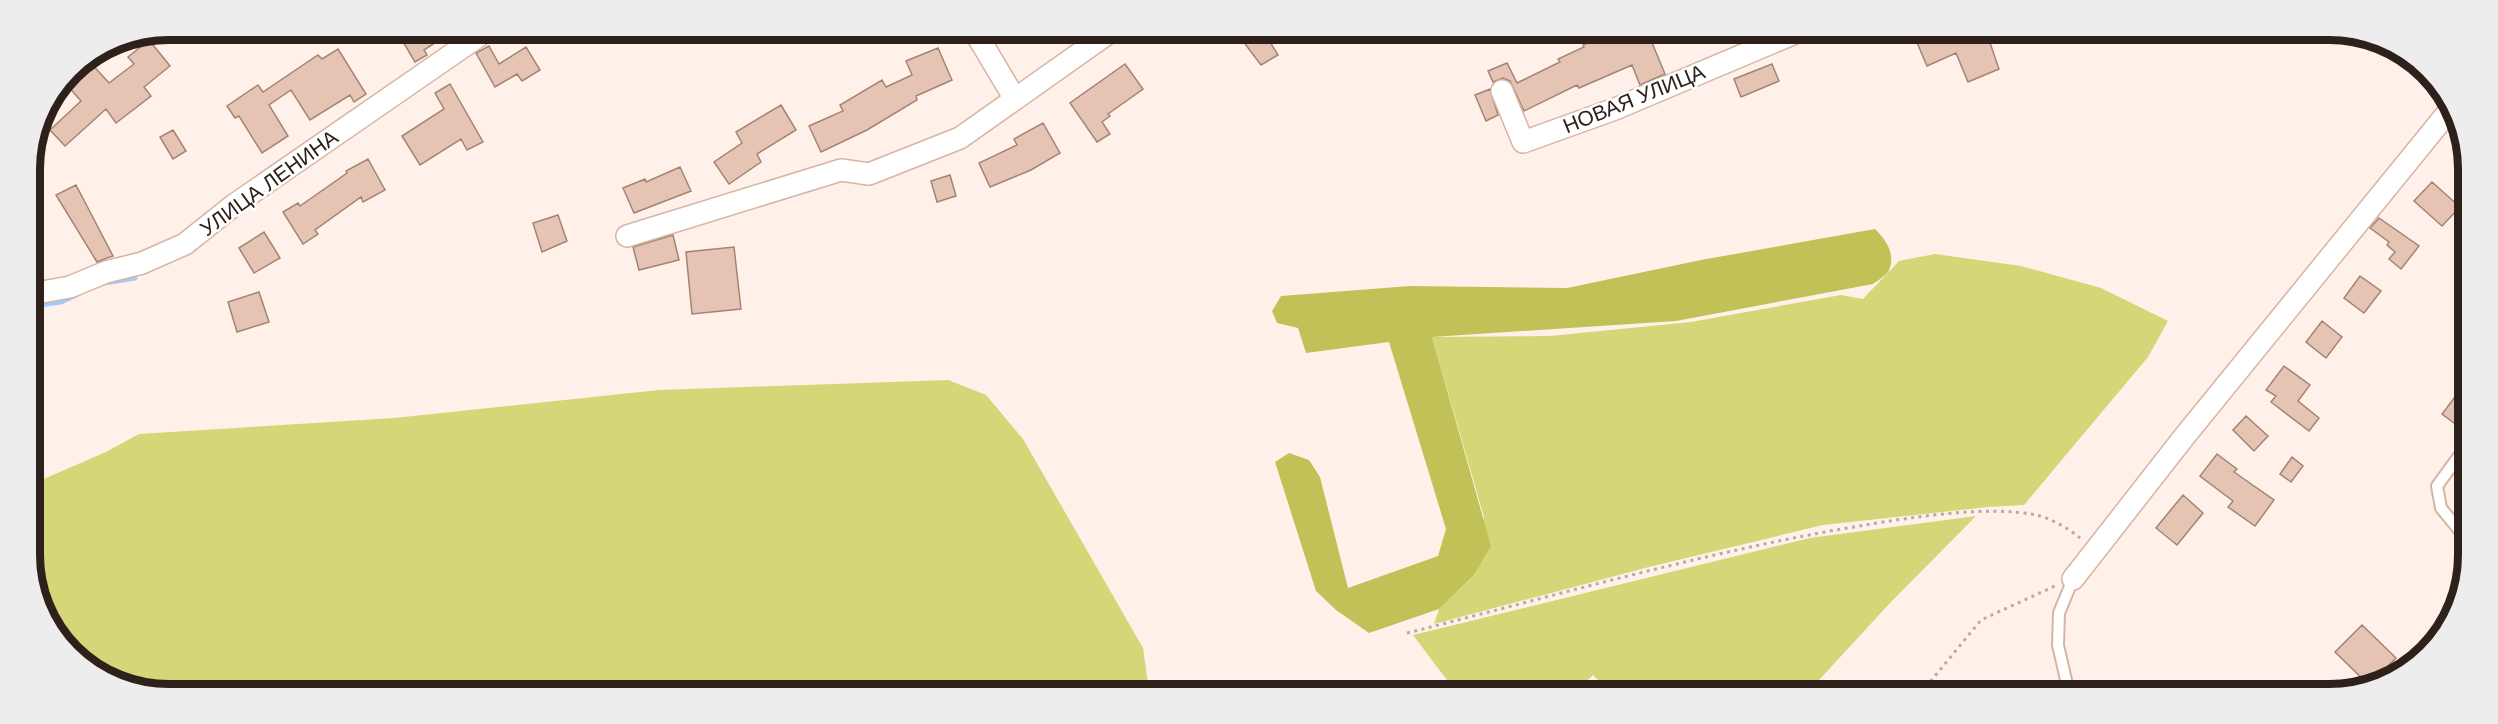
<svg xmlns="http://www.w3.org/2000/svg" width="2498" height="724" viewBox="0 0 2498 724" font-family="Arial,sans-serif">
<rect width="100%" height="100%" fill="#fff0e9"/>
<path fill="#d4d677" d="M1935,254L2021,266L2101,288L2168,321L2148,357L2024,505L1988,507L1823,525L1649,567L1434,624L1439,609L1473,576L1484,517L1432,337L1550,336L1691,322L1841,295L1863,299L1899,261Z
M948,380L986,395L1023,439L1143,648L1149,691L133,689L71,653L33,582L32,484L106,452L139,434L394,418L659,390Z
M1976,516L1890,603L1807,693L1596,692L1602,684L1593,675L1576,692H1456L1413,635L1810,538Z"/>
<path fill="#c0c258" d="M1875,229C1886,240 1897,255 1888,272C1885,276 1877,281 1873,284L1676,321L1432,337L1491,546L1473,576L1439,609L1369,633L1336,610L1316,591L1275,462L1289,453L1309,460L1320,477L1348,588L1438,556L1446,529L1389,342L1306,353L1298,328L1277,323L1272,311L1281,296L1410,286L1567,288L1701,260Z"/>
<g fill="none" stroke-linecap="round" stroke-linejoin="round">
<path stroke="#a1cbf8" stroke-width="5" d="M104,283L135,278
M31,306L61,302L76,295"/>
</g>
<path fill="#e6c4b3" stroke="#a38474" stroke-width="1.5" d="M396,30L418,31H453L424,50L427,55L415,62Z
M1236,32H1264L1278,55L1261,65Z
M1610,33H1648L1665,74L1640,85L1632,65L1579,88L1577,85L1524,111L1510,81L1503,78L1493,82L1488,71L1507,63L1517,83L1560,62L1558,59L1584,47L1583,45Z
M1926,34H1987L1999,69L1968,82L1956,53L1927,66L1915,38Z
M149,40L170,66L144,87L151,96L116,123L106,109L65,146L50,130L81,101L66,84L90,62L109,83L134,64L128,57Z
M489,46L499,64L526,47L540,70L522,81L517,74L495,87L476,53Z
M938,48L952,80L916,96L917,100L867,130L821,152L809,126L843,111L840,105L882,80L886,87L912,75L906,61Z
M338,49L366,94L354,102L350,95L310,120L291,90L269,105L288,136L262,153L239,116L235,118L227,106L258,85L263,92L318,55L322,59Z
M1125,64L1143,89L1108,114L1110,116L1102,122L1110,134L1097,142L1070,103Z
M1772,64L1779,81L1741,97L1734,79Z
M450,84L483,142L467,150L461,139L420,165L402,136L444,109L435,93Z
M1490,89L1498,115L1486,121L1475,95Z
M781,105L796,130L757,154L761,162L729,184L714,162L742,143L736,132Z
M1043,123L1060,153L1031,170L990,187L979,163L1017,145L1014,139Z
M173,130L186,151L173,159L160,137Z
M368,159L385,190L363,202L361,197L315,230L318,234L303,244L283,212L298,203L300,206L347,173L346,171Z
M680,167L691,191L634,213L623,188L645,179L646,182Z
M950,175L956,196L937,202L931,181Z
M2432,182L2460,207L2442,226L2414,201Z
M76,185L113,256L107,258L97,262L56,195Z
M558,215L567,241L542,252L533,223Z
M2379,218L2419,246L2401,269L2389,259L2395,252L2387,245L2389,242L2370,228Z
M264,232L280,258L254,273L239,248Z
M673,235L679,260L639,270L633,247Z
M734,247L741,309L692,314L686,252Z
M2360,276L2381,291L2364,313L2344,298Z
M259,292L269,322L237,332L228,302Z
M2322,321L2342,337L2326,358L2306,342Z
M2284,366L2310,385L2298,401L2319,418L2309,431L2271,402L2276,396L2266,390Z
M2464,385V409L2454,423L2442,414Z
M2246,416L2268,436L2254,451L2233,430Z
M2217,454L2237,469L2234,472L2274,500L2255,526L2228,507L2233,501L2200,476Z
M2292,457L2303,466L2291,482L2280,474Z
M2183,495L2203,513L2177,545L2156,528Z
M2362,625L2396,658L2376,678L2366,682L2335,652Z"/>
<g fill="none" stroke-linecap="round" stroke-linejoin="round">
<g stroke="#d6b5a4" stroke-width="14">
<path id="lane" d="M2464,536L2441,508L2437,486L2464,449
M2069,693L2058,645L2059,613L2073,579"/>
</g>
<g stroke="#d6b5a4" stroke-width="24">
<path id="street" d="M975,32L1015,99
M1502,91L1523,142L1615,109L1795,33
M627,236L841,170L869,174L960,138L1110,32
M31,294L70,287L106,272L142,263L185,244L234,205L486,31
M2073,579L2184,437L2449,111"/>
</g>
<path stroke="#b9aba4" stroke-width="3" stroke-dasharray="3 4.5" stroke-linecap="butt" d="M1407,633C1558,595 1712,550 1865,525C1914,517 1988,505 2036,515C2051,518 2069,529 2080,538
M1921,693L1981,620L2055,586"/>
<use href="#lane" stroke="#fff" stroke-width="10"/>
<use href="#street" stroke="#fff" stroke-width="21"/>
</g>
<g text-anchor="middle" stroke-width="5" stroke-linejoin="round" paint-order="stroke">
<g font-size="21" fill="#2e211b" stroke="#fff">
<text transform="translate(1634 99) rotate(-22)" y="7">НОВАЯ УЛИЦА</text>
<text transform="translate(269 183) rotate(-36)" y="7">УЛИЦА ЛЕНИНА</text>
</g>
</g>
<path d="M0 0H2498V724H0ZM169 40H2329A129 129 0 0 1 2458 169V555A129 129 0 0 1 2329 684H169A129 129 0 0 1 40 555V169A129 129 0 0 1 169 40Z" fill="#eeeded" fill-rule="evenodd"/>
<path fill="none" stroke="#2e211b" stroke-width="8" d="M169 40H2329A129 129 0 0 1 2458 169V555A129 129 0 0 1 2329 684H169A129 129 0 0 1 40 555V169A129 129 0 0 1 169 40Z"/>
</svg>
